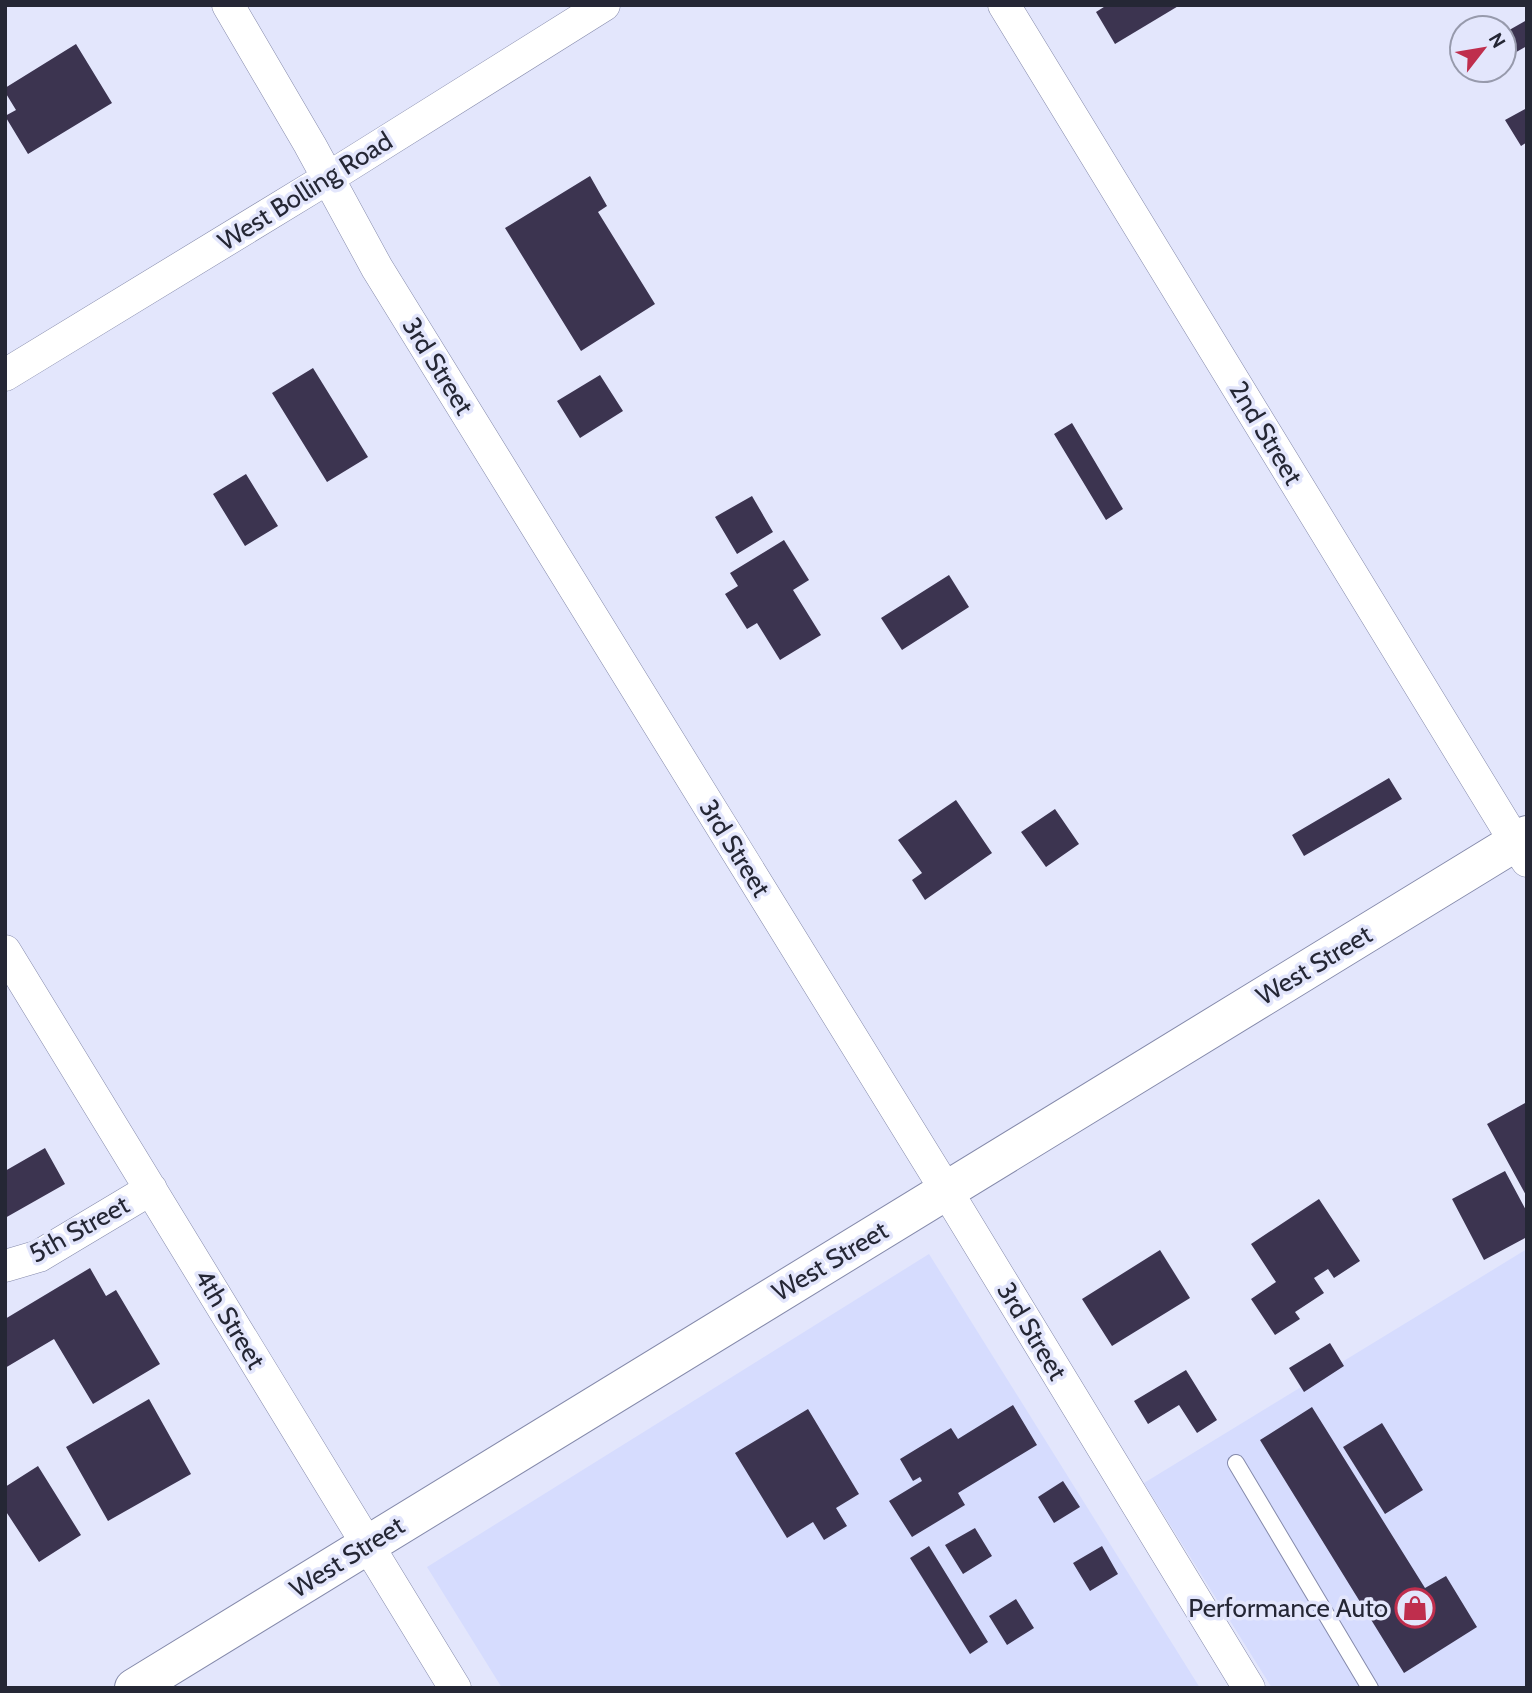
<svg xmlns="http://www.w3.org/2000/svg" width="1532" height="1693" viewBox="0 0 1532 1693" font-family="Cabin,sans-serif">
<rect width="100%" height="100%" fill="#e3e6fc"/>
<path fill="#d6dcfe" d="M1527,1249V1688H1272L1144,1483Z
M929,1254L1200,1688H502L427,1567Z"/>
<path fill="#3c3450" d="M1107,5H1180L1115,44L1096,12Z
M1527,20V46L1504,59V33Z
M76,44L112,103L28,154L5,116L16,110L5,92V88Z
M1527,108V142L1521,146L1505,120Z
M590,176L607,206L598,212L655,304L581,351L505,228Z
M313,368L368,457L327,482L272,393Z
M600,375L623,411L580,438L557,401Z
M1072,423L1123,509L1106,520L1054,434Z
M246,474L278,526L245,546L213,494Z
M752,496L773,532L737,554L715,517Z
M784,540L809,580L793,590L821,635L780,660L757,623L747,629L725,594L738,586L730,573Z
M949,575L969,607L902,650L881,618Z
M1389,778L1402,799L1304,856L1292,835Z
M956,800L992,853L925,900L912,880L922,873L898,840Z
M1055,809L1079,844L1046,867L1021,832Z
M1527,1102V1197L1487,1124Z
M45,1148L65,1184L5,1218V1171Z
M1505,1171L1527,1212V1237L1484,1260L1452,1199Z
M1319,1199L1360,1261L1334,1278L1328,1269L1314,1278L1324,1293L1295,1312L1300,1319L1275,1335L1251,1299L1276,1282L1251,1244Z
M1160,1250L1190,1298L1112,1346L1082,1299Z
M90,1268L106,1296L116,1290L160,1364L93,1404L54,1339L5,1368V1319Z
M1330,1343L1344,1366L1304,1392L1289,1368Z
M1186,1370L1217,1420L1197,1433L1179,1405L1148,1424L1134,1401Z
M149,1399L191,1474L108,1521L66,1447Z
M1013,1405L1037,1445L958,1493L965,1505L912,1537L889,1501L922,1481L920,1477L913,1481L900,1459L951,1428L958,1439Z
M1312,1407L1425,1588L1446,1576L1477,1627L1404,1673L1260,1440Z
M808,1409L859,1494L836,1508L847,1526L824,1540L813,1522L787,1538L735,1453Z
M1382,1423L1423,1490L1385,1514L1343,1447Z
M38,1466L81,1535L39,1562L5,1510V1487Z
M1063,1481L1080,1507L1054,1523L1038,1497Z
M975,1528L992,1556L963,1574L945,1545Z
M929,1546L988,1642L970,1654L910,1558Z
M1102,1546L1118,1574L1090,1591L1073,1563Z
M1016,1599L1034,1628L1007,1645L989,1616Z"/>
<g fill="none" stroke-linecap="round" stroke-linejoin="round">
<g stroke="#858aab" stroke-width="18">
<path id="service" d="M1236,1463L1370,1688"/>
</g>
<g stroke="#858aab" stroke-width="33">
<path id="minor" d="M228,5L310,145L377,268L946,1190L1249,1688
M1004,5L1527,861
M5,375L328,178L604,5
M5,951L455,1688
M5,1266L39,1256L151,1189"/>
</g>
<g stroke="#858aab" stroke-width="40">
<path id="tertiary" d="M134,1688L1527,835"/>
</g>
<use href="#service" stroke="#fff" stroke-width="16"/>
<use href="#minor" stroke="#fff" stroke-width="32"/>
<use href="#tertiary" stroke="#fff" stroke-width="38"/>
</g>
<defs>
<g id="shop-ring" transform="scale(2.0125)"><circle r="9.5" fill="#e3e6fc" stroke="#bf2e4d" stroke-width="1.5"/><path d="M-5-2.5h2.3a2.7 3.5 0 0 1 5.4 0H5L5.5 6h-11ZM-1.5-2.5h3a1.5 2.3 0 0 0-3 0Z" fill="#bf2e4d"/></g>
</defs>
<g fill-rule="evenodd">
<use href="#shop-ring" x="1415" y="1608"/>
</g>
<g text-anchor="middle" stroke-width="7" stroke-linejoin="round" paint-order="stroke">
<g font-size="26" fill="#252735" stroke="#e3e6fc">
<text transform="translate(305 191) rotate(-32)" y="9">West Bolling Road</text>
<text transform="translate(438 366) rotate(58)" y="9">3rd Street</text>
<text transform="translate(1266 433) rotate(59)" y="9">2nd Street</text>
<text transform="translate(735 848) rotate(58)" y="9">3rd Street</text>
<text transform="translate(1314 965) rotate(-31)" y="9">West Street</text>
<text transform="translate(79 1229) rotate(-29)" y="9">5th Street</text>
<text transform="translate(830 1261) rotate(-31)" y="9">West Street</text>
<text transform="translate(230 1319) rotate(59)" y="9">4th Street</text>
<text transform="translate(1032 1331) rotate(59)" y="9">3rd Street</text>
<text transform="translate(347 1557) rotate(-32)" y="9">West Street</text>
</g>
<g font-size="26" fill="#252735" stroke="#e3e6fc" text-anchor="end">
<text x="1388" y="1617">Performance Auto</text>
</g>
</g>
<rect width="1532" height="1693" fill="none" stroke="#252735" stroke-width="14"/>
<g transform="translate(1483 49) rotate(59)"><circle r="33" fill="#e3e6fc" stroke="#979aac" stroke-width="2"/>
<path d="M0-5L12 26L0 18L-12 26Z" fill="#bf2e4d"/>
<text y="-10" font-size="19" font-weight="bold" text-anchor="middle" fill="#252735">N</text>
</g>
</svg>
